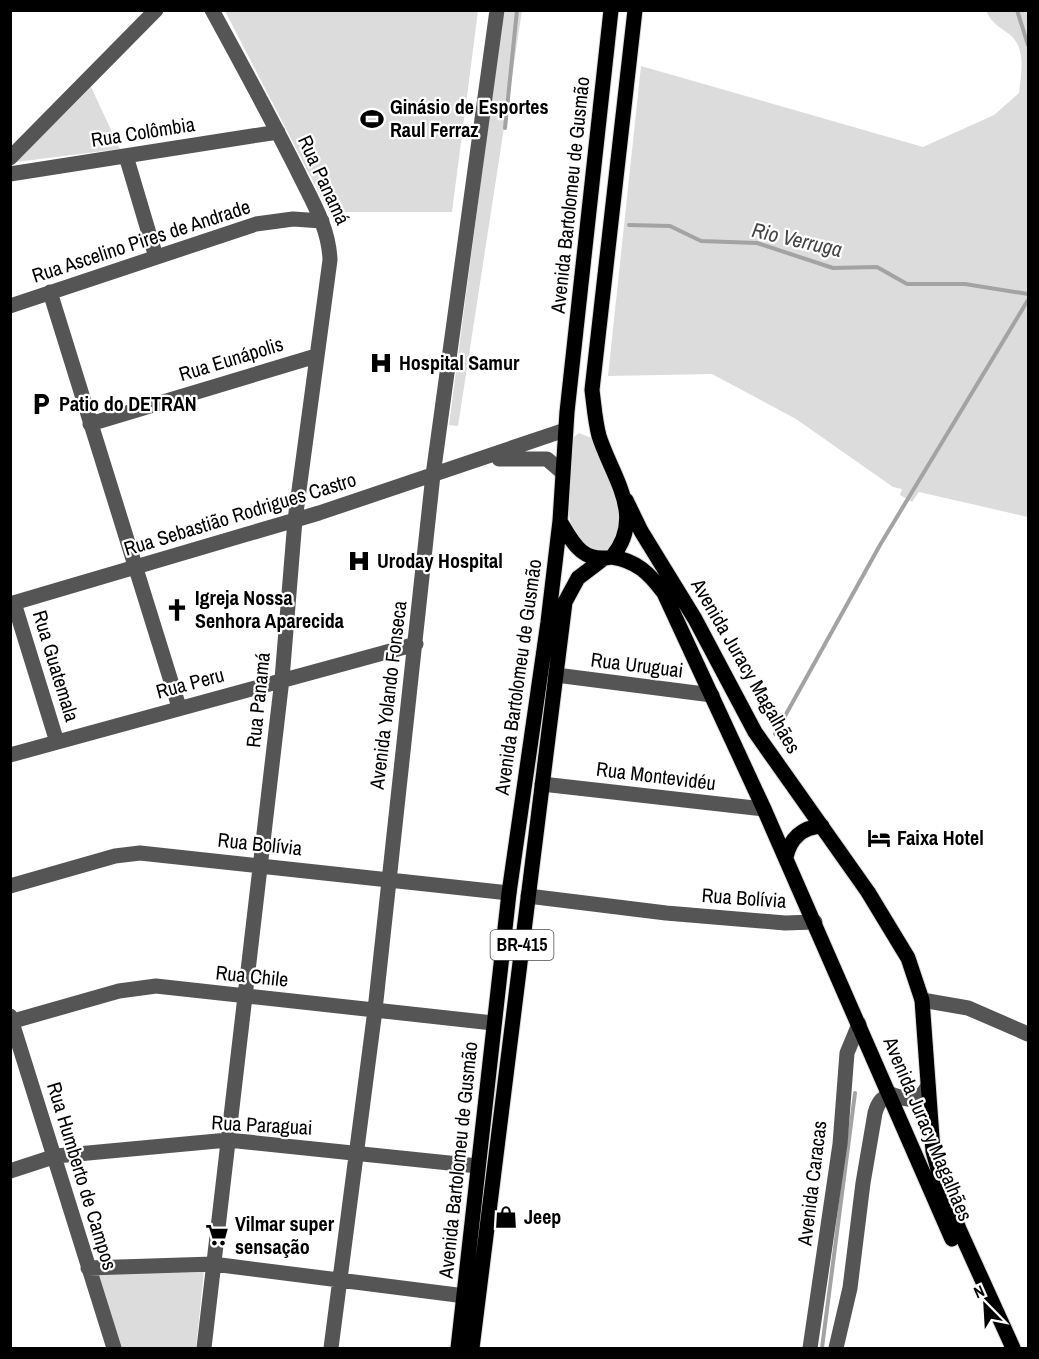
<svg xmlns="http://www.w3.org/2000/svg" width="1039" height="1359" viewBox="0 0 1039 1359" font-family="'Archivo Narrow',sans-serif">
<rect width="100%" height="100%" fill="#fff"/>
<path fill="#dcdcdc" d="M225,11H478L452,212H329Z
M503,11H522L458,426L449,425Z
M986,11H1028V517L919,492L912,502L900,495L902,489L893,487L796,419L712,374L608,376L641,66L923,147L994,115L1019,93C1021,74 1027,48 1009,34C999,27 991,22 986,11Z
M91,87L120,149L16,162Z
M579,433L594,439C612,482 622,495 617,544L600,553C555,542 569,474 570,440Z
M204,1271L196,1348H118L98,1274Z"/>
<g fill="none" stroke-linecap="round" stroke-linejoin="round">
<path stroke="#a3a3a3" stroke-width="4" d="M1017,10L1028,45
M505,128L517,10
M629,225L670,226L701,241L757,243L833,268L877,267L907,284H965L1028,294
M775,734L880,545L1028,300
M822,1348L855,1093"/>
<g stroke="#dbdbdb" stroke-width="17">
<path id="major" d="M626,500L641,531L695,619L755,732L868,892L908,958L922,1000L933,1151L943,1188L959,1229L1013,1348
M560,521C573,543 582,563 612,557C646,516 612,477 599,436C595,421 594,405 592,390L635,10
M612,557C637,561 649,573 664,593L764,809L952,1239
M786,857C790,839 802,827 822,826
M458,1348L509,893L548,622L560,521L567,412L611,10
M472,1348L565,602L578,578L603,559"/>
</g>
<path stroke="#555" stroke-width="15" d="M126,156L156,257
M10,158L156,10
M10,174L278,132
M50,292L179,707
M10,306L256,224L293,219L322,221
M90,424L316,356
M499,459H547L562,472
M14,603L57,742
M10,604L319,513L565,430
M556,675L712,695
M10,755L416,644
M542,784L764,809
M10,886L115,856L140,853L509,893
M528,896L666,913L785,923L815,922
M922,1000L968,1008L1028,1034
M10,1016L114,1348
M10,1022L119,991L156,986L493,1023
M10,1171L56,1156L228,1140L478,1166
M88,1268L213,1264L465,1296
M204,1348L282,679L295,520L330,260C329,227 311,199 297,170C270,116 241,63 212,10
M331,1348L375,1010L433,475L497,10
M810,1348L840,1144L847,1053L859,1024
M836,1348L850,1288L863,1183L875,1113C878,1103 881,1098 891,1094C908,1100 917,1105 928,1086"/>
<use href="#major" stroke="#000" stroke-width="15"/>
</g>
<defs>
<g id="stadium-bare" transform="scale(1.8)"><path d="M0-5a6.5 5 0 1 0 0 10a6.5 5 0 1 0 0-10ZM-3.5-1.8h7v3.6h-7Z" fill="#000" stroke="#fff" stroke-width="2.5" paint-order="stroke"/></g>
<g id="hospital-bare" transform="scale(1.8)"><path d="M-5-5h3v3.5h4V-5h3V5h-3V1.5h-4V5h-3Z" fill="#000" stroke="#fff" stroke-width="2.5" paint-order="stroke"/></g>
<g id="parking-bare" transform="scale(1.8)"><path d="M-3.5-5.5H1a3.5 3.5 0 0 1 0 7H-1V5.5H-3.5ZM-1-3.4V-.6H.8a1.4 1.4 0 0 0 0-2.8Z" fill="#000" stroke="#fff" stroke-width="2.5" paint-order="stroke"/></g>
<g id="church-bare" transform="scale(1.8)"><path d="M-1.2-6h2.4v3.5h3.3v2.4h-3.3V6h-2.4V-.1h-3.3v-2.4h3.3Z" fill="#000" stroke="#fff" stroke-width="2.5" paint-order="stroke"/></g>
<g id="hotel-bare" transform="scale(1.8)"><path d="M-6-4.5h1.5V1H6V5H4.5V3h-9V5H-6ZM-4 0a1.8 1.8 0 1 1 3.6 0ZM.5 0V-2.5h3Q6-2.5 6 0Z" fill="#000" stroke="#fff" stroke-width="2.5" paint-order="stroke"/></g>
<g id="shop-bare" transform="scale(1.8)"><path d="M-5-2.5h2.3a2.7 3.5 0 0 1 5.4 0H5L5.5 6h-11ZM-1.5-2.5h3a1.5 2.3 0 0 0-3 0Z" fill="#000" stroke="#fff" stroke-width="2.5" paint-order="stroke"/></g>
<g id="supermarket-bare" transform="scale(1.8)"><path d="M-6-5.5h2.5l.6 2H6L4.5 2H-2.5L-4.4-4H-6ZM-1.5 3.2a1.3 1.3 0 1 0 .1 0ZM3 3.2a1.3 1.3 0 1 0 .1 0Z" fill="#000" stroke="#fff" stroke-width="2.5" paint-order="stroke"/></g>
</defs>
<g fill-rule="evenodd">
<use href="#stadium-bare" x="372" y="119"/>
<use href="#hospital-bare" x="381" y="363"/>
<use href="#parking-bare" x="41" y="404"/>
<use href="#hospital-bare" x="359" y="561"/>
<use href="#church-bare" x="177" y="610"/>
<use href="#hotel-bare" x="879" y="838"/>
<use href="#shop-bare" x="506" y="1217"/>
<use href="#supermarket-bare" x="217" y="1235"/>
</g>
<g text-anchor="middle" stroke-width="4.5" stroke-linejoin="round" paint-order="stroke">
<rect fill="#fff" stroke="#4c4c4c" stroke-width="1.5" x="490.5" y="930" width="63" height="30" rx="4.5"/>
<g font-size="18" font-weight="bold" fill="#000">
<text x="522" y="951">BR-415</text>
</g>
<g font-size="20" font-weight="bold" fill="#000" stroke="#fff" text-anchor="start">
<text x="390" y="114">Ginásio de Esportes<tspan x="390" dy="23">Raul Ferraz</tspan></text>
<text x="399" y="370">Hospital Samur</text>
<text x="59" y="411">Patio do DETRAN</text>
<text x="377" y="568">Uroday Hospital</text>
<text x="195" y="605">Igreja Nossa<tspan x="195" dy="23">Senhora Aparecida</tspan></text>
<text x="897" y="845">Faixa Hotel</text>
<text x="524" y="1224">Jeep</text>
<text x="235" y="1231">Vilmar super<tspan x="235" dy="23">sensação</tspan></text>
</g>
<g font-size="20" fill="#000" stroke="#fff">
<text transform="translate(143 132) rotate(-9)" y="7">Rua Colômbia</text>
<text transform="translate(324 180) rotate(65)" y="7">Rua Panamá</text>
<text transform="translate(570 195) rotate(-84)" y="7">Avenida Bartolomeu de Gusmão</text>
<text transform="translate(141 241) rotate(-18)" y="7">Rua Ascelino Pires de Andrade</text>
<text transform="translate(231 359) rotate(-17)" y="7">Rua Eunápolis</text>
<text transform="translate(240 514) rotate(-17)" y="7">Rua Sebastião Rodrigues Castro</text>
<text transform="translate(637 665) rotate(7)" y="7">Rua Uruguai</text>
<text transform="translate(56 666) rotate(73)" y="7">Rua Guatemala</text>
<text transform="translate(746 666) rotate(60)" y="7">Avenida Juracy Magalhães</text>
<text transform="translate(518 677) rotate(-82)" y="7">Avenida Bartolomeu de Gusmão</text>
<text transform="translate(190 683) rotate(-15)" y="7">Rua Peru</text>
<text transform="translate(388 695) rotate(-83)" y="7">Avenida Yolando Fonseca</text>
<text transform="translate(258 700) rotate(-84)" y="7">Rua Panamá</text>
<text transform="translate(656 776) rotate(7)" y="7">Rua Montevidéu</text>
<text transform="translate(260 844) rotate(6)" y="7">Rua Bolívia</text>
<text transform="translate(744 898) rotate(4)" y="7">Rua Bolívia</text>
<text transform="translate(252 976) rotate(6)" y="7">Rua Chile</text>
<text transform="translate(262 1125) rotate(3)" y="7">Rua Paraguai</text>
<text transform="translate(928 1129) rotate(67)" y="7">Avenida Juracy Magalhães</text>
<text transform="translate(458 1160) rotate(-84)" y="7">Avenida Bartolomeu de Gusmão</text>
<text transform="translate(82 1176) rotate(73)" y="7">Rua Humberto de Campos</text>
<text transform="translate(812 1183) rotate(-83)" y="7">Avenida Caracas</text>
</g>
<g font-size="21" font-style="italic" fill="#444" stroke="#fff">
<text transform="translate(797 240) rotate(13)" y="7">Rio Verruga</text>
</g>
</g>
<rect width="1039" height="1359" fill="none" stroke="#000000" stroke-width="24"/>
<g transform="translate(985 1305) rotate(336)" stroke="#ffffff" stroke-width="4.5" paint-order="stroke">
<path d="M0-4.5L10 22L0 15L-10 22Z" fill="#000000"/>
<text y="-9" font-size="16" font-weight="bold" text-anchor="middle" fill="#000000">N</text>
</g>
</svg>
